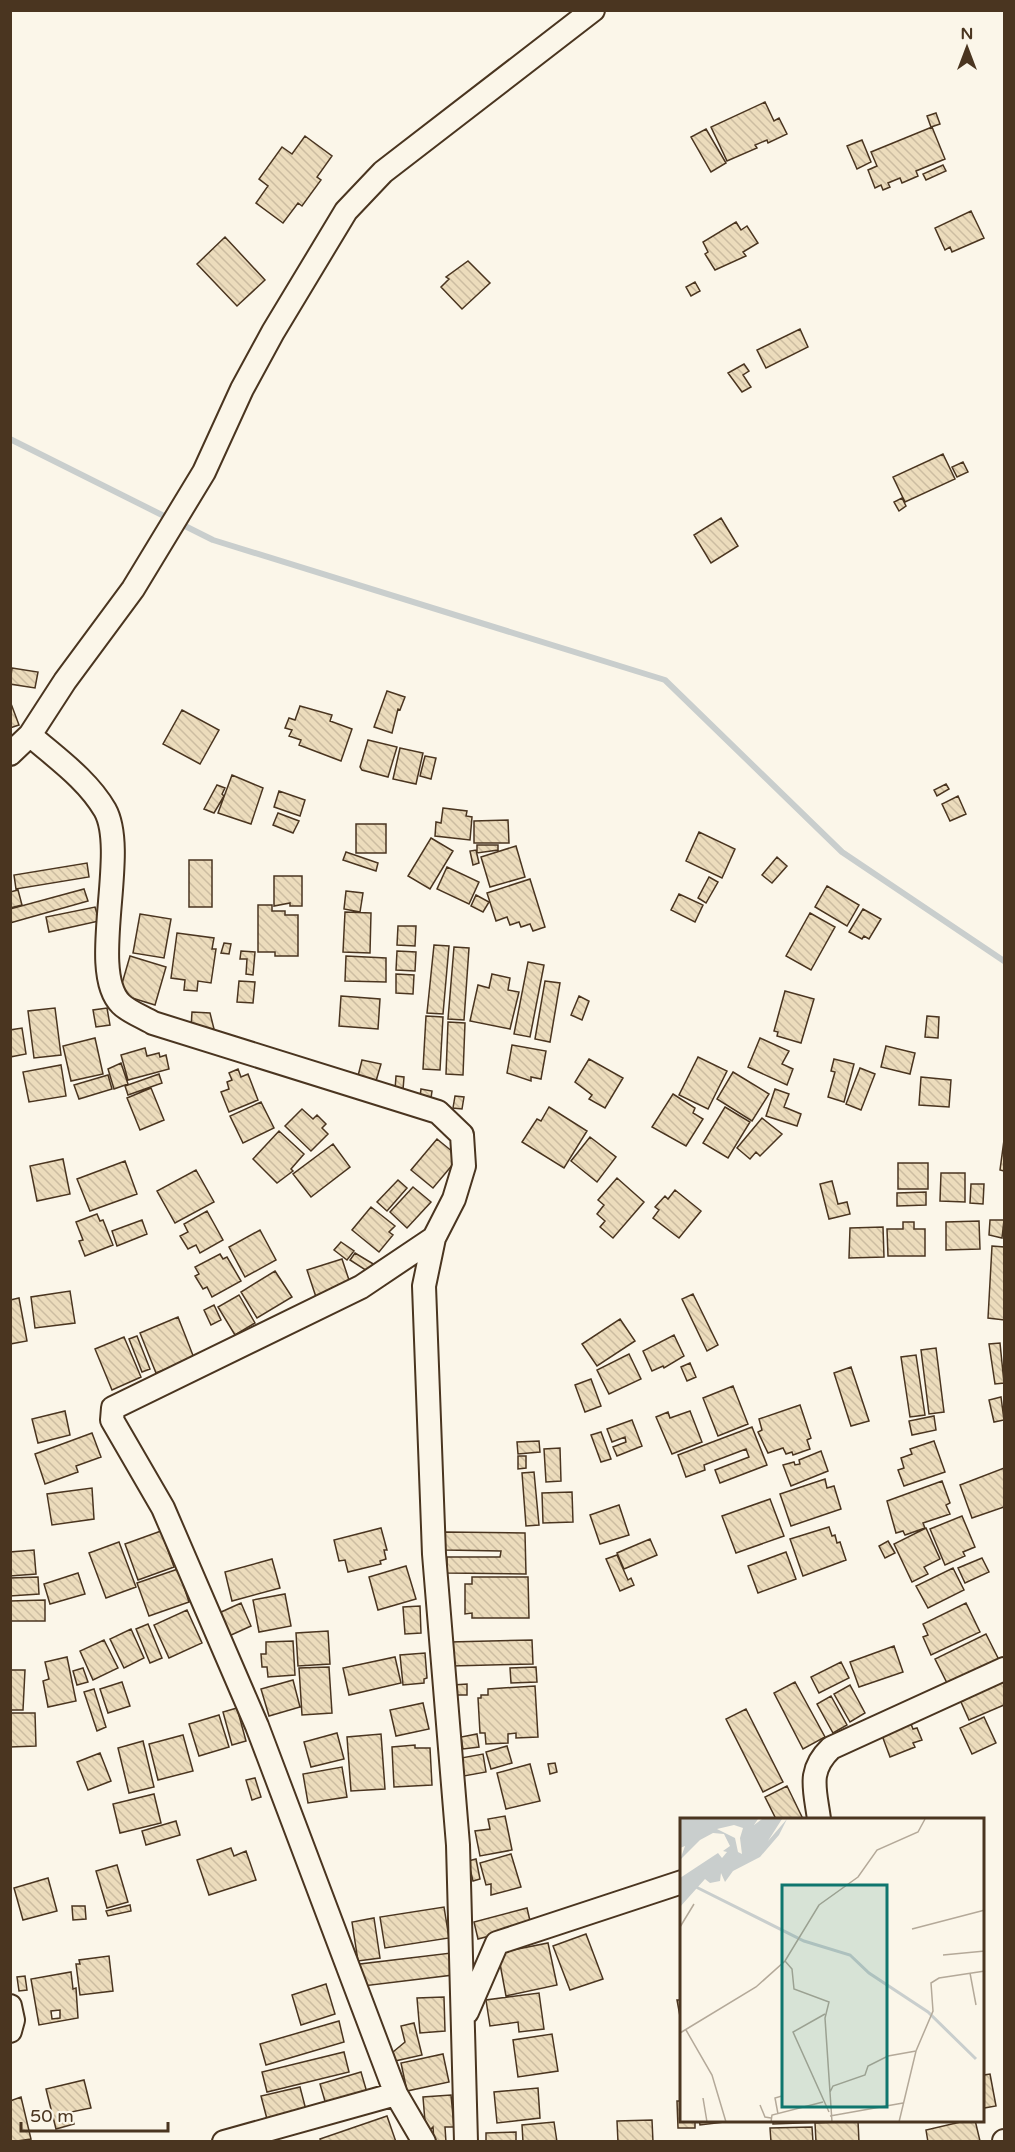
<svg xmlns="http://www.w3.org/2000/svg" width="1015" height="2152" viewBox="0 0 1015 2152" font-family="'Varela Round',sans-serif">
<defs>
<pattern id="building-back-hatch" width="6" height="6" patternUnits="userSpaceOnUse" patternTransform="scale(1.5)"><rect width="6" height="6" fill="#ecdcbc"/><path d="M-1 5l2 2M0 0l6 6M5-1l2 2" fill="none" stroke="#ccbda1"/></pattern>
</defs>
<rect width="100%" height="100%" fill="#fbf6e9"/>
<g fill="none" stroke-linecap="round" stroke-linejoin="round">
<path stroke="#c9cecd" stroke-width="6" d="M10,439L170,519
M179,523L213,540L665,680L842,852L1004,961"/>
</g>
<path fill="url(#building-back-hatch)" stroke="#4a3520" stroke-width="1.5" fill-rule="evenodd" d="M765,102L774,121L779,118L787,134L768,143L767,140L755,145L757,148L727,161L711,127Z
M936,113L940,124L931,127L927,116Z
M932,127L945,159L916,171L918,176L902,183L900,178L888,183L890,187L883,190L881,185L875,188L868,170L877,166L871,152Z
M706,129L726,163L711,172L691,137Z
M305,136L332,156L317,177L321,180L302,206L298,203L283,223L256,203L268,186L259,179L282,147L292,154Z
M862,140L871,162L857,169L847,146Z
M943,165L946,171L926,180L923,174Z
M971,211L984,238L952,252L950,247L945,250L935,228Z
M736,222L741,230L747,226L758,243L743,252L746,256L715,270L705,254L708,252L703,242Z
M225,237L265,280L237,306L197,264Z
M468,261L490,283L462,309L441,287L449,279L446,277Z
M695,282L700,291L691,296L686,287Z
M800,329L808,347L766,368L757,350Z
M744,364L749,371L743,375L751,387L742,392L728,373Z
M943,454L955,479L905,502L893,477Z
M963,462L968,472L957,477L952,467Z
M902,498L906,506L899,511L894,502Z
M721,518L738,546L711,563L694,535Z
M12,668L38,672L35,688L10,684Z
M387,691L405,697L400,710L398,709L392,733L374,727Z
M10,701L19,725L10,728Z
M300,706L332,715L330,721L352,729L341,761L299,745L301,740L289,736L292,730L285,728L289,718L295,720Z
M182,710L219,730L200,764L163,744Z
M368,740L397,747L388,777L362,770L360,767Z
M400,748L423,753L416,784L393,779Z
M425,756L436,758L431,779L420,776Z
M232,775L263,788L251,824L218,813Z
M946,784L949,789L937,796L934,790Z
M217,785L225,788L222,794L224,796L214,813L204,809Z
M279,791L305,800L300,816L274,807Z
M958,796L966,814L950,821L942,804Z
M443,808L467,811L466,816L472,817L470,840L435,836L436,822L441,823Z
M278,813L299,821L293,833L273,825Z
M508,820L509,843H474V821Z
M356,824H386V853H356Z
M699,832L735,849L722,878L686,861Z
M431,838L453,851L430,889L408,876Z
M477,845H498V850L477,853Z
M516,846L525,877L490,887L481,857Z
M476,850L479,863L473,865L470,851Z
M346,852L378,863L376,871L343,860Z
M777,857L787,866L772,883L762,875Z
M189,860H212V907H189Z
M87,863L89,877L16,889L14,875Z
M447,867L479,882L469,904L437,889Z
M274,876H302V906H290V903L274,906Z
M709,877L718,882L706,903L698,898Z
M530,879L545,927L533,931L530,924L521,927L519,922L510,925L507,917L496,921L487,893Z
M827,886L859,905L847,926L815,907Z
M84,889L88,901L10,923V909Z
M18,890L22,905L10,908V892Z
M346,891L363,893L360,912L344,909Z
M679,894L703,905L695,922L671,910Z
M476,895L489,902L483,912L471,906Z
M258,905H272V911H285V915H298V956H275V952H258Z
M95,907L99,921L49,932L46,917Z
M863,909L881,919L869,939L864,936L862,939L849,932Z
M345,912L371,913L370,953L343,952Z
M810,913L835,927L811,970L786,956Z
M140,914L171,919L164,958L133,953Z
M398,926H416L415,946L397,945Z
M177,933L214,938L212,949H216L211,983L198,981L197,991L184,990L185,980L171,978Z
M224,943L231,944L229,954L221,953Z
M434,945L449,946L443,1014L427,1013Z
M454,947L469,948L464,1020L448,1019Z
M241,951L255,952L253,975L246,974L247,959H240Z
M397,951L416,952L415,971L396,970Z
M130,956L166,967L155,1005L119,994Z
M346,956L386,958V982L345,981Z
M528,962L544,965L530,1037L514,1034Z
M396,974L414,975L413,994L396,993Z
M492,974L510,978L508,990L519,992L510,1029L470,1021L478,985L489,988Z
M239,981L255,982L253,1003L237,1002Z
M545,981L560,983L550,1042L535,1039Z
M785,991L814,999L801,1043L777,1036L778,1032L774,1031Z
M341,996L380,999L378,1029L339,1026Z
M579,996L589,1001L582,1020L571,1015Z
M55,1008L61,1055L34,1058L28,1011Z
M107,1008L110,1025L96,1027L93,1010Z
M192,1012L210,1013L214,1029L191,1028Z
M426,1016L443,1017L440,1070L423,1069Z
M927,1016L939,1017L938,1038L925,1037Z
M448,1022L465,1023L463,1075L446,1074Z
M22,1028L26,1054L10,1057V1030Z
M95,1038L103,1074L71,1081L63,1046Z
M760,1038L789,1051L782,1064L793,1069L787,1085L748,1067Z
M512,1045L546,1051L541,1079L531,1077V1081L507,1073Z
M886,1046L915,1053L910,1074L881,1067Z
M145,1048L147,1056L159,1053L160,1057L166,1055L169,1069L128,1080L121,1055Z
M698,1057L727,1071L708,1109L679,1095Z
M589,1059L623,1078L605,1108L589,1099L592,1095L575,1082Z
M834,1059L854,1064L844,1102L828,1097L835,1072L831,1071Z
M362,1060L381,1064L376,1081L358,1076Z
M121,1063L128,1084L114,1089L108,1069Z
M61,1065L66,1096L29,1102L23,1072Z
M860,1068L875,1074L861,1110L846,1104Z
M238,1069L241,1077L248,1074L258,1100L229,1112L221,1092L229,1089L227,1082L232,1080L229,1073Z
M733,1072L769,1094L752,1121L717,1099Z
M159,1074L162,1083L128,1095L125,1086Z
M108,1075L112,1089L79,1099L74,1085Z
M396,1076L404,1077L403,1090H395Z
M921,1077L951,1080L949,1107L919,1105Z
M151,1088L164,1120L140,1130L127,1098Z
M421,1089L432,1091L431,1098L420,1097Z
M775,1089L789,1094L784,1107L801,1114L797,1126L766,1116Z
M673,1094L695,1108L693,1113L703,1119L686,1146L652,1127Z
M455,1096L464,1097L462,1109L453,1108Z
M261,1102L274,1128L243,1143L230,1116Z
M549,1107L587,1131L564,1168L522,1142L537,1119L541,1121Z
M725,1107L750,1122L728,1158L703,1143Z
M302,1109L313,1119L317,1115L326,1124L322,1128L328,1134L311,1151L285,1126Z
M762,1118L782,1134L760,1156L756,1152L750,1159L737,1148Z
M279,1131L304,1154L291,1169L293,1171L277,1183L253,1159Z
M590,1137L616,1157L597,1182L571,1161Z
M437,1139L459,1157L433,1188L411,1170Z
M1004,1140V1171L1000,1170Z
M333,1144L350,1167L311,1197L293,1174Z
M63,1159L70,1194L37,1201L30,1166Z
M125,1161L137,1194L90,1211L77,1179Z
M898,1163H928V1189H898Z
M196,1170L214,1202L175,1223L157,1191Z
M941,1173H965V1202L940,1201Z
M617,1178L644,1202L613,1238L600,1227L605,1221L597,1214L604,1205L598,1200Z
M398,1180L407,1188L387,1211L377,1202Z
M832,1181L838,1204L847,1202L850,1214L829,1219L820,1184Z
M971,1184H984L983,1204L970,1203Z
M413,1187L431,1202L407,1228L390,1212Z
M675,1190L701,1211L679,1238L653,1218L659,1210L655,1207L665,1196L668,1199Z
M926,1192V1205L897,1206V1193Z
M371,1207L395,1226L389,1232L393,1235L379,1252L352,1230Z
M207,1211L223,1240L200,1253L196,1245L188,1249L180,1236L188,1232L184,1224Z
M97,1214L100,1221L103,1220L113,1245L85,1256L79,1241L83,1240L76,1222Z
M142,1220L147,1234L117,1246L112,1231Z
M990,1220H1004L1002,1238L989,1235Z
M979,1221L980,1249L946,1250V1222Z
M903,1222H914V1229H925V1256H888L887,1229H903Z
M883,1227L884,1257L849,1258L850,1228Z
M260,1230L276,1260L245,1277L229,1247Z
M341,1242L354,1251L347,1260L334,1250Z
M992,1246L1004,1247V1320L988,1318Z
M355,1253L380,1268L375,1276L350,1260Z
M220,1254L223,1259L227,1257L241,1281L212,1297L207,1287L203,1289L195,1276L199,1274L195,1267Z
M342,1259L351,1286L316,1297L307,1270Z
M275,1271L292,1297L257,1318L241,1292Z
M70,1291L75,1323L35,1328L31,1297Z
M693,1294L718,1345L707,1351L682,1299Z
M239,1295L255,1323L235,1335L218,1307Z
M19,1298L27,1341L10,1344V1300Z
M214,1305L221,1320L211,1325L204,1310Z
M178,1317L194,1358L156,1373L140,1333Z
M620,1319L635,1341L597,1366L582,1344Z
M674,1335L684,1356L664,1368L663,1366L652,1371L643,1351Z
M137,1336L150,1369L142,1372L129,1339Z
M124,1337L141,1377L112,1390L95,1349Z
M1000,1343L1004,1383L995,1384L989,1344Z
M936,1348L944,1412L929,1414L921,1350Z
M629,1354L641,1379L609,1394L597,1370Z
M916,1355L925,1415L910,1417L901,1357Z
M690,1363L696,1377L687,1381L681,1367Z
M851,1367L869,1421L851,1426L834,1373Z
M591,1379L601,1406L585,1412L575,1385Z
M733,1386L748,1424L718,1436L703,1398Z
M1001,1397L1004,1420L994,1422L989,1400Z
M800,1405L811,1438L807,1440L810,1449L793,1455L792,1452L786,1454L783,1448L768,1453L758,1432L762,1430L759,1419Z
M65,1411L70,1435L38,1443L32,1419Z
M690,1411L702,1442L672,1454L656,1417L668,1412L670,1418Z
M934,1416L936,1430L912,1435L909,1421Z
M632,1420L642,1446L617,1456L613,1447L626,1442L625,1437L612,1442L607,1429Z
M752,1427L767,1465L720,1483L715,1470L749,1457L746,1449L704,1465L705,1470L686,1477L678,1455Z
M601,1432L611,1459L601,1462L591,1435Z
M92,1433L101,1457L76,1466L78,1472L45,1484L35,1454Z
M539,1441L540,1452L518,1454L517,1442Z
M934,1441L945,1472L904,1486L898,1470L904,1468L901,1458L912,1454L910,1449Z
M560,1448L561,1481L546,1482L544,1449Z
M821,1451L828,1471L791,1486L783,1465L794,1462L795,1465L800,1464L799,1460Z
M518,1456H526V1468L518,1469Z
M1004,1468V1507L972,1518L960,1485Z
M534,1472L539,1525L526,1526L522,1473Z
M825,1479L827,1488L834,1486L841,1509L791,1526L780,1494Z
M942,1481L950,1503L946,1505L950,1514L923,1523L925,1528L905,1535L903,1531L896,1533L887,1501Z
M92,1488L94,1519L52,1525L47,1494Z
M572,1492L573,1522L543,1523L542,1493Z
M770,1499L784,1536L736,1553L722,1516Z
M619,1505L629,1535L600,1544L590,1515Z
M962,1516L975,1547L963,1552L965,1556L945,1565L930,1529Z
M829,1527L832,1536L835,1535L837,1543L840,1542L846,1560L803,1576L790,1539Z
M381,1528L387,1550H384L386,1559L380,1561L381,1564L348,1572L345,1560L339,1561L334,1540Z
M926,1528L940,1559L924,1567L928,1574L912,1582L894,1544Z
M161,1531L174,1567L138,1580L125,1544Z
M445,1532L525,1533L526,1574L447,1573V1557H500L501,1551L445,1550Z
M650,1539L657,1555L624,1569L617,1553Z
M888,1541L895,1553L885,1558L879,1546Z
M119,1542L136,1587L106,1598L89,1553Z
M34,1550L36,1574L10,1576V1552Z
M786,1552L796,1579L758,1593L748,1566Z
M617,1555L628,1580L631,1578L634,1585L620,1591L606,1559Z
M982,1558L989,1572L965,1583L958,1568Z
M272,1559L280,1588L232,1601L225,1572Z
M406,1566L416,1599L378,1610L369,1577Z
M953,1568L964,1590L928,1608L916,1586Z
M178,1569L189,1602L149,1616L137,1583Z
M78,1573L85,1594L50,1604L44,1584Z
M38,1577L39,1594L10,1596V1578Z
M472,1577H528L529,1618H472V1613L465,1614V1584H472Z
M285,1594L291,1626L259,1632L253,1600Z
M45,1600V1621H10V1601Z
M241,1603L251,1626L229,1636L219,1613Z
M966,1603L980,1632L931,1655L923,1637L928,1635L923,1624Z
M420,1606L421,1633L405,1634L403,1607Z
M187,1610L202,1643L169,1658L154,1625Z
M148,1624L162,1658L150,1663L136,1629Z
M131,1629L144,1658L124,1668L110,1639Z
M328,1631L330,1664L298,1666L296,1633Z
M986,1634L1002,1666L951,1691L935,1659Z
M104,1640L118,1668L93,1680L80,1651Z
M532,1640L533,1664L451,1666L450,1642Z
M293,1641L295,1675L268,1677L267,1667H262L261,1654H266V1642Z
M894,1646L903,1672L859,1687L850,1662Z
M425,1653L427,1678L424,1679V1683L403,1685L400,1655Z
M67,1657L76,1701L48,1707L43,1681L49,1679L45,1662Z
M395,1657L401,1683L349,1695L343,1668Z
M841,1662L849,1678L819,1693L811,1677Z
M329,1667L332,1713L302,1715L299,1668Z
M536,1667L537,1682L511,1683L510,1668Z
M83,1668L88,1682L77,1685L73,1671Z
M10,1670H25L23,1710H10Z
M1004,1677V1705L969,1720L961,1702L966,1699L963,1693Z
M293,1680L300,1707L269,1716L261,1689Z
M122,1682L130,1706L108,1713L100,1689Z
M795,1682L825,1737L803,1749L774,1693Z
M467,1684V1695H453V1685Z
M850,1685L865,1713L850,1722L834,1694Z
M535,1686L538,1737L516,1738V1733L508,1734V1743L486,1744L485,1733H480L478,1698H481V1695H488V1689Z
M94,1689L106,1727L97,1731L84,1692Z
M831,1696L847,1725L833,1733L817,1704Z
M423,1703L429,1729L396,1736L390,1710Z
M237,1708L246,1741L232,1745L223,1712Z
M746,1709L783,1782L763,1792L726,1719Z
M10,1713H35L36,1746L10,1747Z
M219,1715L229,1747L199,1756L189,1724Z
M984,1717L996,1743L972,1754L960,1728Z
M909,1719L913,1729L917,1728L922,1740L913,1743L915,1747L890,1757L880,1730Z
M337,1733L344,1759L311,1767L304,1742Z
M381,1734L385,1789L351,1791L347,1737Z
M477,1734L479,1747L463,1749L461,1737Z
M183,1735L193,1771L158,1780L149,1744Z
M143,1741L154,1787L129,1793L118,1748Z
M415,1745V1748H430L432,1785L394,1787L392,1747Z
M507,1746L512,1763L491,1769L486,1752Z
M100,1753L111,1781L88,1790L77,1762Z
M483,1754L486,1772L464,1776L461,1758Z
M555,1763L557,1772L550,1774L548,1764Z
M530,1764L540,1801L506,1809L497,1773Z
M342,1767L347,1797L308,1803L303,1774Z
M255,1778L261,1797L252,1800L246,1780Z
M787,1786L803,1819H776L765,1797Z
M154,1794L161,1823L120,1833L113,1804Z
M505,1816L512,1850L480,1856L475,1831L490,1829L488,1819Z
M176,1821L180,1835L146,1845L142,1831Z
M231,1848L234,1856L246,1851L256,1880L209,1895L197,1860Z
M511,1854L521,1887L491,1895V1884L486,1885L480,1863Z
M476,1859L480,1879L473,1881L468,1861Z
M117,1865L128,1902L107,1908L96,1871Z
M48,1878L57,1911L23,1920L14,1888Z
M130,1905L131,1911L108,1916L106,1911Z
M72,1906H85L86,1919L73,1920Z
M444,1907L449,1938L385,1948L380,1917Z
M527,1908L531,1925L478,1939L474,1922Z
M374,1918L380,1958L358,1961L352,1922Z
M586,1934L603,1979L570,1990L553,1946Z
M548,1943L557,1985L506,1996L498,1953Z
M451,1953L453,1975L363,1986L360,1964Z
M109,1956L113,1991L80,1995L76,1964H80L79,1960Z
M71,1972L73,1989L76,1988L78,2018L39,2025L31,1979ZM60,2010V2018L52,2019L51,2011Z
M25,1976L27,1990L19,1991L17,1977Z
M326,1984L335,2014L301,2025L292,1995Z
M539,1993L544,2029L519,2032L518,2022L490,2026L486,2000Z
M444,1997L445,2031L420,2033L417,1998Z
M677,2000H682V2027Z
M339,2021L344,2042L266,2065L260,2044Z
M414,2023L422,2055L395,2061L393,2052L405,2042L401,2026Z
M552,2034L558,2071L518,2077L513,2040Z
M344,2052L349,2072L267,2092L262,2072Z
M443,2054L449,2082L407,2091L401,2063Z
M361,2072L368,2096L327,2108L320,2084Z
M990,2074L996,2106L984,2108V2075Z
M84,2080L91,2108L71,2112L74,2124L56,2129L46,2089Z
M300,2087L306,2110L267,2119L261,2096Z
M538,2088L540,2118L497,2123L494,2092Z
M451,2095L454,2127H445L446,2142H434L433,2127L426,2134L423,2097Z
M21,2097L31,2139L10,2142V2101Z
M677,2101H682V2120H695V2128H678Z
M387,2116L396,2142H321L320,2139Z
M652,2120L653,2142H618L617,2121Z
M699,2120H741L700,2125Z
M773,2120H825L826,2122L773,2124Z
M969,2120H975L980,2141L928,2142L926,2130Z
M858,2121L859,2142H816L815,2123Z
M554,2122L557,2142H523L522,2125Z
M812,2127L813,2142H771L770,2128Z
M516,2132V2142H486V2133Z"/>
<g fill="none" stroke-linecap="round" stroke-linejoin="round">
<g stroke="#4a3520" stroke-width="26">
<path id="minor" d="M30,735C56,758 87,779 105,810C129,853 87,971 121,1004C129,1012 143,1017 153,1023L438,1112L462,1135L464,1166L454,1199L434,1238L424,1286L434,1554L458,1845L466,2142
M10,754L30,735L65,681L133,589L204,472L242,389L273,332L346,211L383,172L593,10
M819,1819C815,1789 807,1771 831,1748L1004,1669
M10,2006L13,2020L10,2031
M467,2012L497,1943L682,1882
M224,2142L396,2094
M424,2142L396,2094L257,1726L163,1508L112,1420L113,1408L361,1287L434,1238
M1004,2142V2141"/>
</g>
<use href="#minor" stroke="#fbf6e9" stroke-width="22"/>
</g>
<g transform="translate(680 1818)">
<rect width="304" height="304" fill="#fbf6e9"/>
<path d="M0,1H78L74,7L82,1H102L88,23L107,1L99,17L80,39L53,53L45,64L41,55L40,63L30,65L25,61L0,89V60L38,35L42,40L47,34L43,33L50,28L44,16L33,15L20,22L0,42L5,28L0,30ZM54,7L63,10L60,20L62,36L58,34L55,20L37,11Z" fill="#c9cecd" fill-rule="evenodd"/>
<path fill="none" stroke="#c9cecd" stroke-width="3" d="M16,69L124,123L170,137L189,155L248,194L296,241"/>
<path fill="none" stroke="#b4a999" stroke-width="1.5" d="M0,109L14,86M232,111L305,92M263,137L305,133M105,143L112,151L114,171L149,184L145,200L152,304M290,155L296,187M145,196L113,214L149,294M6,212L32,257L46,304M0,215L76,169L105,143L139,87L178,59L197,32L238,14L245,1M150,274L153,268L185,257L188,248L208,238L236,233M23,280L27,304M80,287L85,299L91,300M98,296L95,280L102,278V272M150,298L223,285M91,304L92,297L143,284M219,304L236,233L253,193L251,165L259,160L305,153"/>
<path fill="#0f766e" fill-opacity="0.15" stroke="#0f766e" stroke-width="3" d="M102,67H207V289H102Z"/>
<rect width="304" height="304" fill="none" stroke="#4a3520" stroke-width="3"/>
</g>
<rect width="1015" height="2152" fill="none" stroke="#4a3520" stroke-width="24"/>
<g transform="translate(967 48)" stroke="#fbf6e9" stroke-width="4.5" paint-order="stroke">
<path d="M0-4.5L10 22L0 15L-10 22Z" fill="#4a3520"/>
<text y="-9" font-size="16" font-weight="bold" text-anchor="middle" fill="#4a3520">N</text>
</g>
<path d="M21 2122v9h147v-9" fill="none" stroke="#4a3520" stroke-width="3"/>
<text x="30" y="2122" font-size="18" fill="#4a3520" stroke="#fbf6e9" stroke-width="4.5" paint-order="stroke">50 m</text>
</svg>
